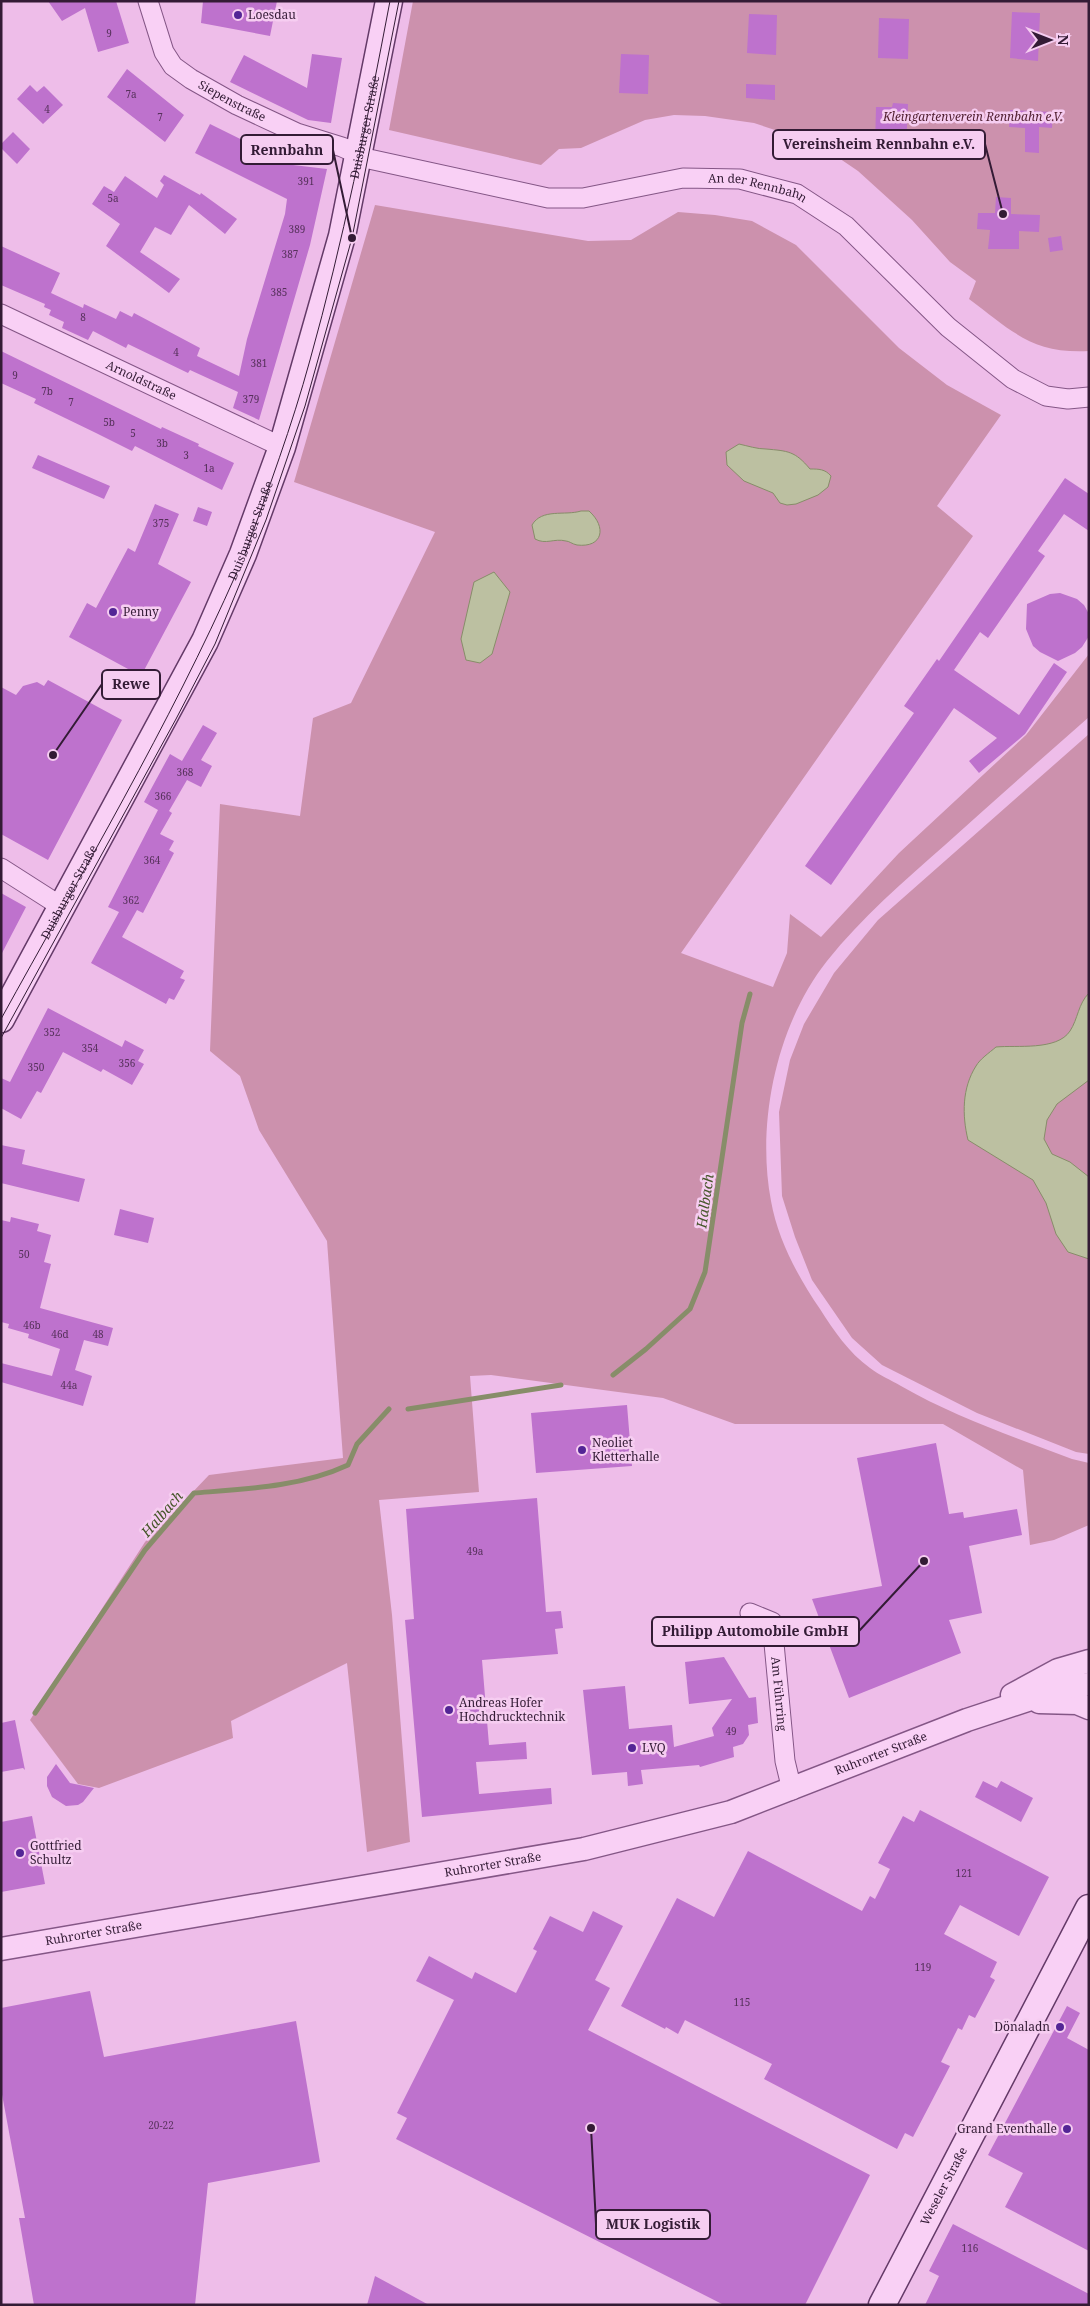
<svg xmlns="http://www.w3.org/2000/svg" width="1090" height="2306" viewBox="0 0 1090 2306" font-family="'Noto Serif',serif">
<rect width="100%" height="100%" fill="#eebde9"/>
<path fill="#cc91ad" d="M413,1H1089V351C1032,354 1012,331 969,299L976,281L950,262L912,220L858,171L830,152L784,133L754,123L705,116L674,115L645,120L581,148L559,149L541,165L389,130Z
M375,205L588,241L631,240L678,212L715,215L752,221L796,245L899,348L947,385L1001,415L937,506L973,536L681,953L773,987L787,953L790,914L821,937L899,853L1026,735L1089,654V717C1041,759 993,802 945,845C904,881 862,917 827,961C777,1024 756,1122 771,1201C778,1240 798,1277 820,1309C834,1331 848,1352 870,1368C879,1375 891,1380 901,1386C955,1417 1014,1437 1072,1459L1089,1463V1525L1054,1540L1030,1545L1023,1470L943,1424H735L663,1398L491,1375L470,1376L479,1492L379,1500L392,1615L410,1842L367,1852L347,1663L231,1721L233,1738L99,1788L78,1784L30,1720L145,1542L209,1475L343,1458L327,1241L259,1130L240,1076L210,1051L220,804L300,816L313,718L351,703L435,532L294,482Z
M1089,734V1454L1076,1452L977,1413L882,1365L852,1338L812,1280L795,1237L782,1196L779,1112L790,1060L804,1024L834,973L878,920Z"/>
<path fill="#bcc0a1" stroke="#878d69" d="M739,444C748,446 757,449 766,449C788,451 795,451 810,469C819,469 825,469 831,476L828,487L818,495L796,504L787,505L780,503L773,493L744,481L727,465L726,452Z
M581,511H589C607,527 603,548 577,545C572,544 569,541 566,541C554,538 546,545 535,539L532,525C542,508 565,516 581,511Z
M494,572L510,592L492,654L480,663L466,660L461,639L474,582Z
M1089,993V1080L1057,1104L1047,1120L1044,1139L1052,1154L1070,1162L1089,1177V1259L1068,1252L1056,1234L1046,1203L1033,1180L968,1140C962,1115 962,1088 976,1066C980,1059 989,1053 996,1047C1016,1045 1057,1051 1070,1031C1078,1019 1078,1004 1089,993Z"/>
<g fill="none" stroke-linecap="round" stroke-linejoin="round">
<path stroke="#878d69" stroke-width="5" d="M613,1375L646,1349L690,1309L705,1272L742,1023L750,994
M408,1409L561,1385
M35,1713L145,1550L194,1493C246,1489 301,1487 348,1465L357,1444L389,1409"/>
</g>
<path fill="#be72cd" d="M48,1H116L129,43L98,52L85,8L62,21Z
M203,1H277L270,36L201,23Z
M1012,12L1040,13L1038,61L1010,58Z
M749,14L777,15L776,55L747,53Z
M879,18L909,19L908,59L878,58Z
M312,54L342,58L331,123L308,120L230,82L244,55L307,88Z
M621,54L649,55L648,94L619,93Z
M127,69L184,115L165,142L107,97Z
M746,84L775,85V100L746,98Z
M30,85L37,92L44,86L63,105L43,124L17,99Z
M893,103L908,104L906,149L875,147L876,107H892Z
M1010,110L1053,112L1052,128L1039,127V153L1025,152V128L1009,127Z
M210,124L293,165L327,169L310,245L259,420L233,408L238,392L190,370L188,373L128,344L126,348L93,331L88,340L62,328L64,322L49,315L51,310L44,307L45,304L1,285V246L60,273L51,293L83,308L84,304L116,319L120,311L132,317L134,313L200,348L197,356L239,376L247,339L285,214L287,199L195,153Z
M13,132L30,149L17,164L1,148V144Z
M164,175L200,195L201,193L237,219L225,234L189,205L171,235L155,227L140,252L180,279L169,293L106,246L120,224L92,204L104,186L114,192L125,176L157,198L164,185L160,181Z
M996,197L1011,198V214L1040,215L1039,232L1019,231V249H988L990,230L977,229L978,213H995Z
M1061,236L1063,250L1050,252L1048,238Z
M1,351L161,429L162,427L199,444L198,446L234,463L222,490L135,446L132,451L96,433L34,403L36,399L1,383Z
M38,455L110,486L104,499L32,468Z
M1065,478L1089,494V531L1064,514L1038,551L1045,556L988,638L980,632L954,670L1019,715L1054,663L1067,672L1025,734L979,773L969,761L997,738L954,708L831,885L805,866L914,713L904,706L937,659L939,661Z
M155,504L179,514L158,564L191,582L141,676L69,637L87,603L96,608L128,548L135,552Z
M198,507L212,512L207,526L193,521Z
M1060,593L1077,599L1084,605L1089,614V636L1082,647L1075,653L1058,661L1040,652L1033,646L1026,629L1027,604L1050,594Z
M48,680L122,720L48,860L1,834V687L16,695L23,686L37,682L44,686Z
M203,725L217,733L201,760L212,766L201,787L187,780L169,811L172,813L160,834L174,841L169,850L174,853L143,913L137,910L122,937L184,971L180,978L185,980L174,1000L169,998L166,1004L91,963L119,912L108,907L158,810L144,802L170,754L182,761Z
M1,893L26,907L1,955Z
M48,1008L122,1047L125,1040L144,1050L138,1061L144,1064L132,1085L103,1069L101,1072L63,1052L41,1093L37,1091L21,1119L1,1108V1078L10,1082Z
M1,1145L25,1150L22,1164L85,1179L79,1202L1,1183Z
M120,1209L154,1218L148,1243L114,1235Z
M11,1217L39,1224L37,1231L51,1235L44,1262L51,1264L40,1308L113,1328L108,1346L84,1340L75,1370L92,1376L83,1406L1,1382V1363L52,1376L60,1349L28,1338L29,1334L8,1328L9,1324L1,1322V1220L10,1222Z
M627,1405L632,1466L536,1473L531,1413Z
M936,1443L949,1514L963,1512L964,1518L1017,1509L1022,1535L969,1546L982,1613L949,1620L961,1653L849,1698L812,1599L882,1586L857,1458Z
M537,1498L546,1612L561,1611L563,1628L555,1629L558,1654L482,1660L489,1745L526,1742L527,1759L476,1762L479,1794L551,1788L552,1804L422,1817L405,1620L414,1619L406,1509Z
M724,1657L749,1698L756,1697L758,1723L748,1725L749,1735L743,1744L733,1747L734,1757L700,1767L699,1765L641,1770L643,1784L628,1786L627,1772L592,1775L583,1690L625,1686L629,1729L672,1725L674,1747L714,1736L712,1728L732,1699L689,1704L685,1662Z
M15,1720L25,1770L23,1768L1,1772V1723Z
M56,1764L70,1783L94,1788L83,1802L78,1805L66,1806L52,1797L47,1786V1777Z
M983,1781L997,1788L1001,1781L1033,1798L1021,1822L975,1797Z
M920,1810L1049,1877L1019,1936L960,1905L944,1934L997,1962L990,1977L995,1980L975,2018L969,2015L962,2030L958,2028L941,2062L950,2066L913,2137L905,2133L897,2149L764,2079L772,2064L685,2020L678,2034L666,2027L665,2029L621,2006L677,1898L714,1917L748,1851L862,1911L870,1896L875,1899L890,1869L878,1863L903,1816L914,1822Z
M32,1816L45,1884L1,1892V1822Z
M593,1911L623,1926L595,1980L610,1988L588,2030L870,2175L805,2305H724L396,2139L407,2118L397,2113L454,2000L416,1981L429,1956L472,1979L475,1972L516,1993L537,1951L533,1949L550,1916L583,1932Z
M90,1991L104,2057L296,2021L320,2162L208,2183L195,2305H34L19,2218H25L1,2089V2008Z
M1067,2006L1080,2013L1067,2038L1089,2050V2251L1005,2207L1023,2173L988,2155Z
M953,2224L1089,2294V2305H925L939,2276L929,2271Z
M375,2276L429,2305H367Z"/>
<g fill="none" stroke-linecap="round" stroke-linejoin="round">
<g stroke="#845686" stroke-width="21">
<g id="minor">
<path id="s1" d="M148,1L164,52L173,66L191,79L237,105L297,133L342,147L369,159L548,198H583L683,178L740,179L797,194L846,226L948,327L1013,379L1046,396L1068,399L1089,397"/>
<path id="s2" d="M1,314L282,447"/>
<path d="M1,868L62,907"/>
<path id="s3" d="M750,1613L772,1622L785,1761L792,1790"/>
</g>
</g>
<g stroke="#845686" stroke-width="25">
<g id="tertiary">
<path d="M1012,1695L1058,1670L1089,1661"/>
<path d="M1039,1702L1077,1703L1089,1708"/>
<path id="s4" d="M1,1949L584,1849L731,1812L967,1720L1067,1687L1089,1684"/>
</g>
</g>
<g stroke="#643a68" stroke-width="29">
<g id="secondary">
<path id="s5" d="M1,1019L205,641L243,554L282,447L342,236L389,1"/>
<path id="s6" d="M882,2305L1089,1908"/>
</g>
</g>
<use href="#minor" stroke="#f9d0f5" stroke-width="19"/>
<use href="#tertiary" stroke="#f9d0f5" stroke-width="22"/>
<use href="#secondary" stroke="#f9d0f5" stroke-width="26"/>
<g stroke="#331b35" stroke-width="1">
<path id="s7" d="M245,554C268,490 292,426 310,360C343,242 367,122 390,1"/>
<path d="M1,1019C82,872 169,726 237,572"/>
<path d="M1,1038L176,719L215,644L266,520L305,406L352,238L399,1"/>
</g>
</g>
<g fill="#532596" stroke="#f6cdf1" stroke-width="2">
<circle cx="238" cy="15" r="5"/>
<circle cx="113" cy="612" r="5"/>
<circle cx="582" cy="1450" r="5"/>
<circle cx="449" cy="1710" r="5"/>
<circle cx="632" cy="1748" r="5"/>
<circle cx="20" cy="1853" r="5"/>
<circle cx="1060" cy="2027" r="5"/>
<circle cx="1067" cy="2129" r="5"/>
</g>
<g text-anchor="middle" stroke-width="5" stroke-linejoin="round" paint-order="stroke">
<g font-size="10" fill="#56315b">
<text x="109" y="37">9</text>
<text x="131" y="98">7a</text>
<text x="47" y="113">4</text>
<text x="160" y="121">7</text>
<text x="306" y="185">391</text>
<text x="113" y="202">5a</text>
<text x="297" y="233">389</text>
<text x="290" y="258">387</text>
<text x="279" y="296">385</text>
<text x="83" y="321">8</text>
<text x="176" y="356">4</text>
<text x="259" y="367">381</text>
<text x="15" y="379">9</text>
<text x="47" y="395">7b</text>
<text x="251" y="403">379</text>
<text x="71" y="406">7</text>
<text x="109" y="426">5b</text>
<text x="133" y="437">5</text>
<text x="162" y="447">3b</text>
<text x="186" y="459">3</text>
<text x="209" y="472">1a</text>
<text x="161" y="527">375</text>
<text x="185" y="776">368</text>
<text x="163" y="800">366</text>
<text x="152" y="864">364</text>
<text x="131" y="904">362</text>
<text x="52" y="1036">352</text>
<text x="90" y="1052">354</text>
<text x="127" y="1067">356</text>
<text x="36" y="1071">350</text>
<text x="24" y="1258">50</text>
<text x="32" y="1329">46b</text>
<text x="60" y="1338">46d</text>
<text x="98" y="1338">48</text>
<text x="69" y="1389">44a</text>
<text x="475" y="1555">49a</text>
<text x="731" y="1735">49</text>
<text x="964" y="1877">121</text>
<text x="923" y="1971">119</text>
<text x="742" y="2006">115</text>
<text x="161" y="2129">20-22</text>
<text x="970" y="2252">116</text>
</g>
<g font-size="12" fill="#331b35" stroke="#f6cdf1" text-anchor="start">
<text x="248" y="19">Loesdau</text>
<text x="123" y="616">Penny</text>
<text x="592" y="1447">Neoliet<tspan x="592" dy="14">Kletterhalle</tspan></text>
<text x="459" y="1707">Andreas Hofer<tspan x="459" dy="14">Hochdrucktechnik</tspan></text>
<text x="642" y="1752">LVQ</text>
<text x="30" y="1850">Gottfried<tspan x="30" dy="14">Schultz</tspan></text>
<text x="1050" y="2031" text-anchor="end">Dönaladn</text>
<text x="1057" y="2133" text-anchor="end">Grand Eventhalle</text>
</g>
<g font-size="12" fill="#331b35" stroke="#f6cdf1">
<text dy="4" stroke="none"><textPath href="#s1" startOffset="139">Siepenstraße</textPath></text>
<text dy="4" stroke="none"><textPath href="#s7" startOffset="444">Duisburger Straße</textPath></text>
<text dy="4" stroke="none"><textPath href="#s1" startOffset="684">An der Rennbahn</textPath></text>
<text dy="4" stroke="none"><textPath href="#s2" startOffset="155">Arnoldstraße</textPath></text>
<text dy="4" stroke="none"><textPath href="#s5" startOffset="549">Duisburger Straße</textPath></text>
<text dy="4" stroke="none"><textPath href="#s5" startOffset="144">Duisburger Straße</textPath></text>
<text dy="4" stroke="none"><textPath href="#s3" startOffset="96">Am Führring</textPath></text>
<text dy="4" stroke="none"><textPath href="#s4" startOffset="904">Ruhrorter Straße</textPath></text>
<text dy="4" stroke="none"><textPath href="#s4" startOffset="499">Ruhrorter Straße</textPath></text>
<text dy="4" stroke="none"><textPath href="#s4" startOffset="94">Ruhrorter Straße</textPath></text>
<text dy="4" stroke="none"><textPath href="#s6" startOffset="134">Weseler Straße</textPath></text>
</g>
<g font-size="12" font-style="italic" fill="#522132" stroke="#f6cdf1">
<text x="973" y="121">Kleingartenverein Rennbahn e.V.</text>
</g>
<g font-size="14" font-style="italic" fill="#46562a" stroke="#f6cdf1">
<text transform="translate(705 1201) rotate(-82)" y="5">Halbach</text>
<text transform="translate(162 1514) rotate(-49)" y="5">Halbach</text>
</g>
</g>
<path fill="none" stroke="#331b35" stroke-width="2" d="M1003 214L985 144M352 238L333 150M53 755L102 684M924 1561L859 1631M591 2128L596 2224"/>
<g fill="#331b35" stroke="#f6cdf1" stroke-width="2">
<circle cx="1003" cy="214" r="5"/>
<circle cx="352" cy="238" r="5"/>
<circle cx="53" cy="755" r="5"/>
<circle cx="924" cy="1561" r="5"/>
<circle cx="591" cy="2128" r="5"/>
</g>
<g fill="#f6cdf1" stroke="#331b35" stroke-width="2">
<rect x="773" y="130" width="212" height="29" rx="5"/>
<rect x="241" y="135" width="92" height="29" rx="5"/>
<rect x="102" y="670" width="58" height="29" rx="5"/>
<rect x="652" y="1617" width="207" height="29" rx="5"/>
<rect x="596" y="2210" width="114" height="29" rx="5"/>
</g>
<g font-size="14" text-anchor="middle" font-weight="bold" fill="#331b35">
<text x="879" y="149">Vereinsheim Rennbahn e.V.</text>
<text x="287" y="155">Rennbahn</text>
<text x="131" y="689">Rewe</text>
<text x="755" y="1636">Philipp Automobile GmbH</text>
<text x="653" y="2229">MUK Logistik</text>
</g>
<rect width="1090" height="2306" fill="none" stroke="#331b35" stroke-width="5"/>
<g transform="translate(1050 40) rotate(90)" stroke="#f6cdf1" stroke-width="4" paint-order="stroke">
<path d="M0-4L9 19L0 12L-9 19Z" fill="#331b35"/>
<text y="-8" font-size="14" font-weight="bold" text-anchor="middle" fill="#331b35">N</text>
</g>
</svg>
